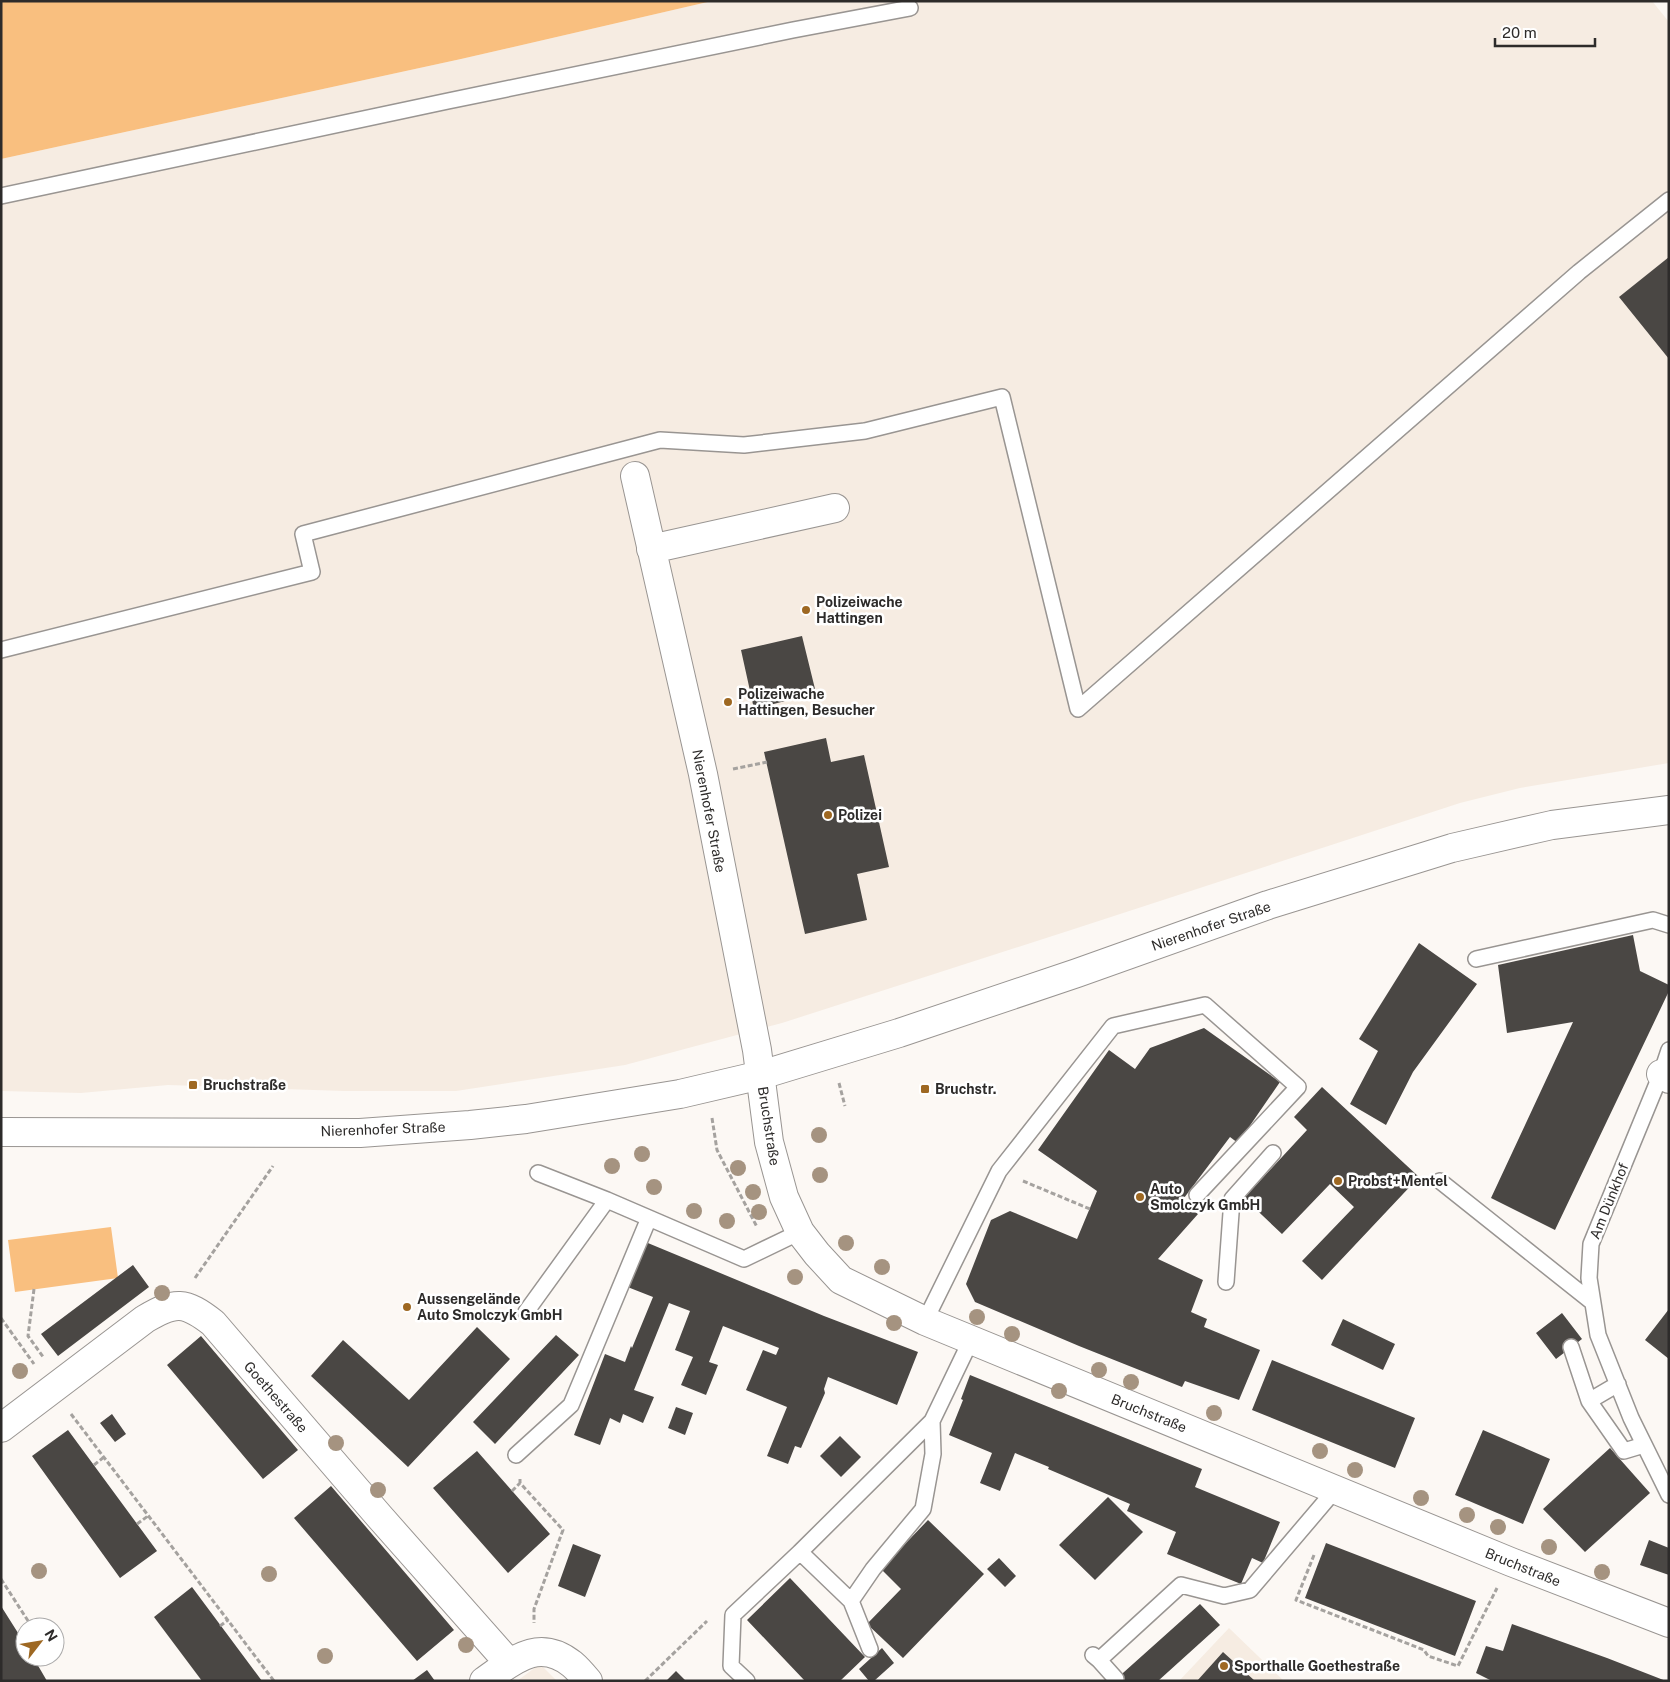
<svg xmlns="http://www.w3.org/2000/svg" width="1670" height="1682" viewBox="0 0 1670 1682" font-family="'Public Sans',sans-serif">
<rect width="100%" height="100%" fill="#fcf8f4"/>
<path fill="#f6ece2" d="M712,1H1652L1669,22V763L1520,788L1460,803L1071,930L782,1023L625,1065L456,1091H344L168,1085L81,1093L1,1091V159L461,59Z
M1229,1628L1284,1681H1179Z
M540,1664L557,1681H517Z"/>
<path fill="#f9bf7f" d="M1,1H712L461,59L1,159Z
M111,1227L118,1278L15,1292L8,1240Z"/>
<path fill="#4a4744" d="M1669,257V359L1619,297Z
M802,636L816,693L754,709L741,650Z
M826,738L831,762L864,755L889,867L857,874L867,920L805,934L764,752Z
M1633,935L1640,971L1669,985V991L1555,1230L1491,1198L1573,1022L1507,1033L1498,965Z
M1419,943L1477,984L1413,1072L1386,1125L1350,1104L1378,1051L1359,1039Z
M1204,1028L1280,1082L1238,1143L1230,1137L1181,1202L1198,1214L1158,1259L1203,1280L1191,1312L1207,1319L1204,1327L1260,1350L1239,1400L1185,1381L1182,1387L1079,1346L975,1302L966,1284L991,1220L1010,1211L1077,1239L1097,1191L1038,1150L1109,1050L1135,1069L1150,1048Z
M1322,1087L1419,1177L1322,1280L1302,1261L1354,1207L1330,1184L1282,1234L1244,1198L1307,1130L1294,1117Z
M643,1241L824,1316L918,1352L897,1405L828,1377L824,1389L825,1393L801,1448L795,1446L788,1464L767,1456L787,1407L746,1390L763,1350L776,1355L779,1348L723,1326L709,1362L718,1365L706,1395L681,1385L693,1357L675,1350L690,1311L669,1303L634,1390L654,1397L643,1423L623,1414L620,1423L610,1418L600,1445L574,1435L605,1354L625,1362L631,1346L632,1348L653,1297L625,1286Z
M133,1265L149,1287L58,1356L41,1334Z
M1669,1309V1359L1645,1340Z
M1562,1313L1582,1339L1556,1359L1536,1333Z
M1343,1319L1395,1344L1383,1370L1331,1345Z
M477,1327L510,1359L408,1467L311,1376L343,1340L409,1400Z
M556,1335L579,1355L495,1444L473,1422Z
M201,1336L298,1450L263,1479L167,1365Z
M1272,1360L1415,1418L1395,1468L1252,1410Z
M970,1375L1202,1469L1195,1487L1280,1522L1263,1563L1252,1558L1241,1584L1167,1554L1176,1532L1127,1511L1130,1504L1048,1469L1049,1467L1015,1453L1000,1491L980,1483L992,1453L949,1435L963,1400L961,1399Z
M676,1407L693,1413L685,1435L668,1428Z
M112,1414L126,1434L115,1442L100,1423Z
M68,1430L157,1551L120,1578L32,1456Z
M1483,1430L1550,1459L1523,1524L1455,1495Z
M840,1436L861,1457L841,1477L820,1456Z
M1610,1448L1650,1493L1585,1552L1543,1509Z
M477,1451L550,1534L508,1573L433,1488Z
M331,1486L454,1630L417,1661L294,1518Z
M1108,1497L1143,1532L1095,1580L1059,1545Z
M928,1520L984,1574L903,1658L867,1624L901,1589L881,1569Z
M1649,1540L1669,1548V1575L1640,1565Z
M1326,1543L1476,1601L1455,1656L1305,1598Z
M573,1544L601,1555L585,1597L558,1586Z
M999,1558L1016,1576L1005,1587L987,1569Z
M790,1578L865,1657L840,1681H805L747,1620Z
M192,1587L262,1681H202L154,1617Z
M1200,1604L1220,1625L1158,1681H1114Z
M1,1606L25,1644V1657H33L47,1681H1Z
M1512,1624L1607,1658L1666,1681H1492L1476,1673L1486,1646L1503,1651Z
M882,1648L894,1663L874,1681H869L859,1669Z
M1223,1652L1255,1681H1197Z
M427,1670L435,1681H412Z
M676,1671L686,1681H666Z"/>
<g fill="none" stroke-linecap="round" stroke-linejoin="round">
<g stroke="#999592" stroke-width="18">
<path id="lane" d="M1,196L448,101L793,30L910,8
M1,650L312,572L303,534L660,440L744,445L865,431L1002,397L1078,709L1579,272L1669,200
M1476,959L1653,920L1669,925
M1669,1050L1661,1074L1591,1244L1589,1278L1598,1335L1631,1418L1669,1495
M538,1173L607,1200L744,1259L800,1232
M1440,1181L1592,1302
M1226,1282L1232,1199L1273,1153
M526,1312L607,1200
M925,1321L999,1171L1113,1026L1205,1005L1298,1087L1197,1195
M1571,1347L1589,1401L1618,1384
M1589,1401L1624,1451L1644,1445
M932,1421L800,1552L851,1601L873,1569L923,1509L933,1454L932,1421L971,1340
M516,1455L571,1405L649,1218
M851,1601L870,1649
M1093,1655L1099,1660L1116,1679
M1099,1660L1181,1585L1224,1596L1250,1590L1335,1490
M747,1681L731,1666L733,1615L800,1552"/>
</g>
<g stroke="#999592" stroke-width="30">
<path id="street" d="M635,476L703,774L757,1050L769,1142L784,1197L800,1232L817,1254L841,1280L925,1321L1511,1562L1669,1623
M651,549L835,508
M1661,1074L1669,1079
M1,1428L145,1319C175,1301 185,1301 213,1323L379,1516L509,1663
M484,1681C513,1661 538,1637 572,1664C578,1669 583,1675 588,1681"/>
</g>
<g stroke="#999592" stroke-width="30">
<path id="secondary" d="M1,1132L360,1133L470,1125L526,1119L680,1094L761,1075L899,1033L1077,973L1268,905L1452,848L1552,825L1669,810"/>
</g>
<path stroke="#a5a29f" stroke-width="3" stroke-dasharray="5 2.5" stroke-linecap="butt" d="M733,769L767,762
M839,1083L845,1106
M712,1118L717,1150L757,1227
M1023,1181L1090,1209
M195,1278L273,1166
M34,1289L28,1336L44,1358
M1,1318L34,1364
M71,1414L274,1681
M94,1465L104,1457
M520,1479V1483L563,1530L534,1609V1623
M512,1491L520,1483
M137,1524L148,1516
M1314,1555L1296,1600L1424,1650L1428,1656L1458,1666L1497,1588
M1,1579L32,1627
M220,1626L228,1620
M645,1681L707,1621"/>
<use href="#lane" stroke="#fff" stroke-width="15"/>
<use href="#street" stroke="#fff" stroke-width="28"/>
<use href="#secondary" stroke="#fff" stroke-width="28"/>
</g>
<g fill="#a59380">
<circle cx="819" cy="1135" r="8"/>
<circle cx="642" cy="1154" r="8"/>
<circle cx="612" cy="1166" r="8"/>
<circle cx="738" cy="1168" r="8"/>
<circle cx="820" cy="1175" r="8"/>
<circle cx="654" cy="1187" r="8"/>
<circle cx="753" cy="1192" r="8"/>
<circle cx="694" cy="1211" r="8"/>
<circle cx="759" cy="1212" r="8"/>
<circle cx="727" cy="1221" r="8"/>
<circle cx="846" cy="1243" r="8"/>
<circle cx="882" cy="1267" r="8"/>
<circle cx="795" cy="1277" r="8"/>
<circle cx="162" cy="1293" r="8"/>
<circle cx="977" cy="1317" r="8"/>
<circle cx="894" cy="1323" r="8"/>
<circle cx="1012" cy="1334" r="8"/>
<circle cx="1099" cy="1370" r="8"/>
<circle cx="20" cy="1371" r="8"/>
<circle cx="1131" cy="1382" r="8"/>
<circle cx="1059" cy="1391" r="8"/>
<circle cx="1214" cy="1413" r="8"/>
<circle cx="336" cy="1443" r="8"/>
<circle cx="1320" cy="1451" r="8"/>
<circle cx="1355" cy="1470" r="8"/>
<circle cx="378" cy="1490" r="8"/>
<circle cx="1421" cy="1498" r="8"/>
<circle cx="1467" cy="1515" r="8"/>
<circle cx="1498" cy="1527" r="8"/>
<circle cx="1549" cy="1547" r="8"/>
<circle cx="39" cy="1571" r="8"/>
<circle cx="1602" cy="1572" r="8"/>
<circle cx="269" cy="1574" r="8"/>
<circle cx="466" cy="1645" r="8"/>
<circle cx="325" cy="1656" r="8"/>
</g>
<g fill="#9e6822" stroke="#fff" stroke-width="2">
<circle cx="806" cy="610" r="5"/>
<circle cx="728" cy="702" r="5"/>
<circle cx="828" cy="815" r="5"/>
<rect x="188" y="1080" width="10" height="10" rx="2.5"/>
<rect x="920" y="1084" width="10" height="10" rx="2.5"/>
<circle cx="1338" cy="1181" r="5"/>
<circle cx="1140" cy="1197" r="5"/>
<circle cx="407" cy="1307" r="5"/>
<circle cx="1224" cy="1666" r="5"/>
</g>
<g text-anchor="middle" stroke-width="5" stroke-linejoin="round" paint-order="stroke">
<g font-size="14" font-weight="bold" fill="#2d2b2a" stroke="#fff" text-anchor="start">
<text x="816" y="607">Polizeiwache<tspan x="816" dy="16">Hattingen</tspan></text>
<text x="738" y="699">Polizeiwache<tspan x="738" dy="16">Hattingen, Besucher</tspan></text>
<text x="838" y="820">Polizei</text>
<text x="203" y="1090">Bruchstraße</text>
<text x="935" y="1094">Bruchstr.</text>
<text x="1348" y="1186">Probst+Mentel</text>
<text x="1150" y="1194">Auto<tspan x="1150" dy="16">Smolczyk GmbH</tspan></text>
<text x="417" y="1304">Aussengelände<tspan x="417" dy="16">Auto Smolczyk GmbH</tspan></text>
<text x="1234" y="1671">Sporthalle Goethestraße</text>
</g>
<g font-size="14" fill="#2d2b2a" stroke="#fff">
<text transform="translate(709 811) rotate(79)" y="5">Nierenhofer Straße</text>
<text transform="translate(1211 926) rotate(-19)" y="5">Nierenhofer Straße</text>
<text transform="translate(769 1126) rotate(81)" y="5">Bruchstraße</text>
<text transform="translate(383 1129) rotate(-2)" y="5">Nierenhofer Straße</text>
<text transform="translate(1609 1201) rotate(-68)" y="5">Am Dünkhof</text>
<text transform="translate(276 1397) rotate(49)" y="5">Goethestraße</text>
<text transform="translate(1149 1413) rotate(22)" y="5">Bruchstraße</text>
<text transform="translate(1523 1567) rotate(22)" y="5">Bruchstraße</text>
</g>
</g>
<rect width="1670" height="1682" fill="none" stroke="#2d2b2a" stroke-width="5"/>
<g transform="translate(40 1642) rotate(59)"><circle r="24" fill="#ffffff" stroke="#abaaaa"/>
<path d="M0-4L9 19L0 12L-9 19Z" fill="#9e6822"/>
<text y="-8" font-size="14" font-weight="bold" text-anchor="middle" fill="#2d2b2a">N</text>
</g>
<path d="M1495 38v8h100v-8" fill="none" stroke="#2d2b2a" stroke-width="2.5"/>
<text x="1502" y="38" font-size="15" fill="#2d2b2a" stroke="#ffffff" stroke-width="4" paint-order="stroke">20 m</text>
</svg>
